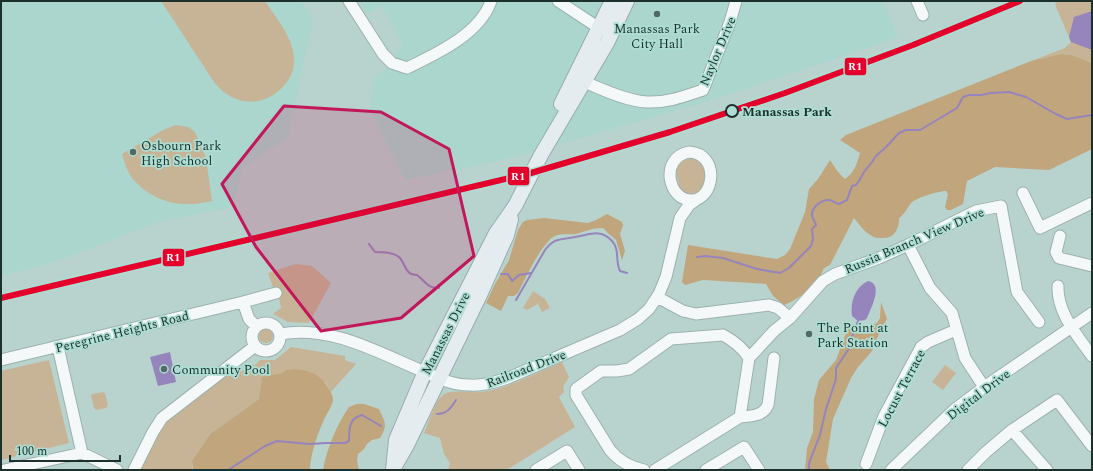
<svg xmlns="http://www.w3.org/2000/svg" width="1093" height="471" viewBox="0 0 1093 471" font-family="Spectral,serif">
<rect width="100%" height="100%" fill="#b8d3ce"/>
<path fill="#aad6ce" d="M1,1H302L313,19L288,137L242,168L233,207L161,221L57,261L1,276Z
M359,1H884L898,37L709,101L511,158L405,180L370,110L372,84L379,72L384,70L403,44L381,5L368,14Z"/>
<path fill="#c7b496" d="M161,1H265C276,18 292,36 294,57C295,67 292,76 286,83C266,109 233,107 214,82Z
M1055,1H1092V63L1072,55L1061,54L1031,61L1065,48L1071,42L1056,7Z
M176,125L188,127L195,132L206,158L212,201C187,207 164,205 143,189C139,185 135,182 132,178C127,171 124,162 122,154L163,130Z
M691,158H694L702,162L706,174L704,184L699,193L690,195L682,192C676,178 671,162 691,158Z
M295,264L312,266L331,283L309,323L288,322L273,314L281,308L278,293L274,290L268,273Z
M533,291L545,299L550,308L542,312L538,304L527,310L523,308Z
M259 336a7 7 0 1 1 14 0a7 7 0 1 1-14 0Z
M291,347L345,356V360L356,364L331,392L326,383L293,369L287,370L282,373L263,377L259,399L210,434L192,461V470H140L161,429L166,423L227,374L232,377L251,365H255L260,360H275Z
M49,360L69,443L1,460V371Z
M562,362L569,377L563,387L564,392L559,397L575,427L507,470H448L450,463L444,454L440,438L424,433C429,423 434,402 443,395C450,389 471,393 482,392C507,389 538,372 562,362Z
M945,365L956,373L943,390L932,382Z
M103,392L105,393L108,405L106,408L96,410L94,408L91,396L92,394Z"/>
<path fill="#c1a57c" d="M1061,54L1072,55L1092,63V149L1049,170L995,167L967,181L963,204L951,210H947L945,207L948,194L946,191C938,191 916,198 911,203C907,208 905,214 899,218C899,230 894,239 881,238C877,238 875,238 872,236C864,232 860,225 854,218L830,265C820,269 824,272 819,278C808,291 799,299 784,305L773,296L766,284L703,280L685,285L682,282L688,245L777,259L785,255L790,249L805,212L809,189L818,179L830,160L838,172L845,179C854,173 857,164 860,153L840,140L846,135L1031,61Z
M607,214L622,222L623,225L620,234L625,251L622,260L616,240L609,234L603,228C593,228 586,231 576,234C569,235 562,233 555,236C542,242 525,279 518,293L514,296H508L501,311L486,303L495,284L509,260L518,230L523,222L527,220L544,218L588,223L596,220Z
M881,302L887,319L881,329L872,351L858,367L851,378L833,419L826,462L830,470H805L807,448L813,432L814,399L819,380L836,360L848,328L861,325L866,328L877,323L880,318Z
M293,369C308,370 319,373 327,386C330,390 333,395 333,400C332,407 325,416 323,422C317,435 310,456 310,470H193L192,461L210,434L259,399L262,377L282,373L286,370Z
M357,404H364L379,409C385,422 388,425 380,438L372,440L367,444L364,449L358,454L357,461L359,470H323C327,448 336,426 349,407Z"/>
<path fill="#9585bc" d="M1092,11V50L1071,42L1069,37L1074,17Z
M868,281C884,284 871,308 867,318L865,320L858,321L852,316C850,302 855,287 868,281Z
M170,352L176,382L158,386L150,357Z"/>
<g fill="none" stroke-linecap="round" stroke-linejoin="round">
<path stroke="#9585bc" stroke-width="2" d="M369,244L375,252C383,252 394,252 400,258C406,265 405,275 417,275C425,281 428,289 439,288
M697,257L705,256L723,258L757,269L780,273L789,268L811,246L813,239L812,229L816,225C815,222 813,219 812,216C811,207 822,199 830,200C833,201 835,203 839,204L847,200L852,186L856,185L859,181L864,172L872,162L876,156L887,146L899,133L906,130H920L925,127L957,108L963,97L969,95H981L991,93L1009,92L1026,97L1056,114L1067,119L1092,115
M501,274H508L512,281L519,275L531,273
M516,300L545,250C555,237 561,240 575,237C589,235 601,228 612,241C620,249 615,262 620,271L627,273
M437,414C447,414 451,408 456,400
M228,470L265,446L277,441L309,444L327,443H345L349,441C349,429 349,418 362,415L381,426
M809,470V463L820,435L826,409L836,379V368L850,347L851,339L858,321"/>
<g stroke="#9cb1ad" stroke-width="13">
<path id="minor" d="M349,1L383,54L392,63L407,68C436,54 480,34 491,1
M558,1L599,28L605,30
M917,1L923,15
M577,78C595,87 627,101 647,102C667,103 685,96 703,90L730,22L736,1
M689,152C721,154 714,200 692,200C668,201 659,158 689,152Z
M1023,193L1040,228L1092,203
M1060,236L1056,252L1059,258L1092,266
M908,245L930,288L952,313L965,358L984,387
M1058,286C1057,313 1077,335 1092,356
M657,297L683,311L696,314L769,305L778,308L790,318L823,281L835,274L879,258L908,245L976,211L1001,206L1017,292L1039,322
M243,302L249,319L256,326
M252 337a14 14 0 1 1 28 0a14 14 0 1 1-28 0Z
M280,334C330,325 375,351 420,370C436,377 451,385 469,385C483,386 495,382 508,378L620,330L638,319L649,309L659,294L666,277L680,218L689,205L696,200
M58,347L82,453
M1,360L243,302L276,293
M740,417C752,416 763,416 768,405L774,358
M1012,430L1047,470
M866,464L884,416L921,347L928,342L956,330
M4,470L82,453L117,470
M134,470L153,432L162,418L255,346
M536,470L567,451L579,470
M644,470C630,467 618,460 610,450L576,395V389L601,371H617L629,369L671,339L723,335C734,341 742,347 749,358
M655,470L740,417L749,358L774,331L790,318
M706,470L744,447L759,470
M891,470L954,410L987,385L1092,313
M968,470L986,452L1012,430L1057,400L1092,446"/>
</g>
<g stroke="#97acb0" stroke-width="16">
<path id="major" d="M561,104L612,1
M395,466L407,445L479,297L507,235L511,219
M393,470L396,440L424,374L496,233L515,206L541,155L607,43L627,1"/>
</g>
<use href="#minor" stroke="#f4f8f8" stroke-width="11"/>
<use href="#major" stroke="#e4ecef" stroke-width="14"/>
<g stroke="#added4" stroke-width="9">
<path id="rail-1" d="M1,298L531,173L670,132L785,93L913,45L1020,1"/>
</g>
<use href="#rail-1" stroke="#e4002b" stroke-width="6"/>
</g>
<path fill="#c2185b" fill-opacity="0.2" stroke="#c2185b" stroke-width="3" stroke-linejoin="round" d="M284,106L381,112L449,149L474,256L401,318L321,331L256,247L222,184Z"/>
<g fill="#536965" stroke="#added4" stroke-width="1.5">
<circle cx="657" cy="14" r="4"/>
<circle cx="133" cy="152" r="4"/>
<circle cx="809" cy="334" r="4"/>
<circle cx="164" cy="369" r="4"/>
</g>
<circle fill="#added4" stroke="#1c302c" stroke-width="2" cx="732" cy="111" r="6"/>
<g text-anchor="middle" stroke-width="3.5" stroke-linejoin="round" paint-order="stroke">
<g font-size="13" fill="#1c302c" stroke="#added4" text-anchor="start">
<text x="657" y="33" text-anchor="middle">Manassas Park<tspan x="657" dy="15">City Hall</tspan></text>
<text x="141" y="150">Osbourn Park<tspan x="141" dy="15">High School</tspan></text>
<text x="817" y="332">The Point at<tspan x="817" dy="15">Park Station</tspan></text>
<text x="172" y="374">Community Pool</text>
</g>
<g font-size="13" fill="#1c302c" stroke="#added4">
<text transform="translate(717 51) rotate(-67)" y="5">Naylor Drive</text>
<text transform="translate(914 240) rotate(-23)" y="5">Russia Branch View Drive</text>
<text transform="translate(122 331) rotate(-14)" y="5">Peregrine Heights Road</text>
<text transform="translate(445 333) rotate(-63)" y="5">Manassas Drive</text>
<text transform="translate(526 368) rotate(-21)" y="5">Railroad Drive</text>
<text transform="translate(901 388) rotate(-62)" y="5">Locust Terrace</text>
<text transform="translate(978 394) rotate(-37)" y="5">Digital Drive</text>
</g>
<g font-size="13" font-weight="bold" fill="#1c302c" stroke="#added4" text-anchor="start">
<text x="742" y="116">Manassas Park</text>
</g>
</g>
<g stroke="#added4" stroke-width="1.5">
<rect x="844" y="57" width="23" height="19" rx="4" fill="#e4002b"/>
<rect x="507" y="166" width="23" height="20" rx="4" fill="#e4002b"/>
<rect x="162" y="248" width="23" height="19" rx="4" fill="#e4002b"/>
</g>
<g font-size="11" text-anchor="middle" font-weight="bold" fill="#fff">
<text x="855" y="70">R1</text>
<text x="518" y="180">R1</text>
<text x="173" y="261">R1</text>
</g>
<rect width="1093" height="471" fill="none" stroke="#1c302c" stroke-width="4"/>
<path d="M10 455v6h110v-6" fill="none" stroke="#1c302c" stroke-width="2"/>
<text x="16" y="455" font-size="12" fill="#1c302c" stroke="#added4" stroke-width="3" paint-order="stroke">100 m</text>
</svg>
